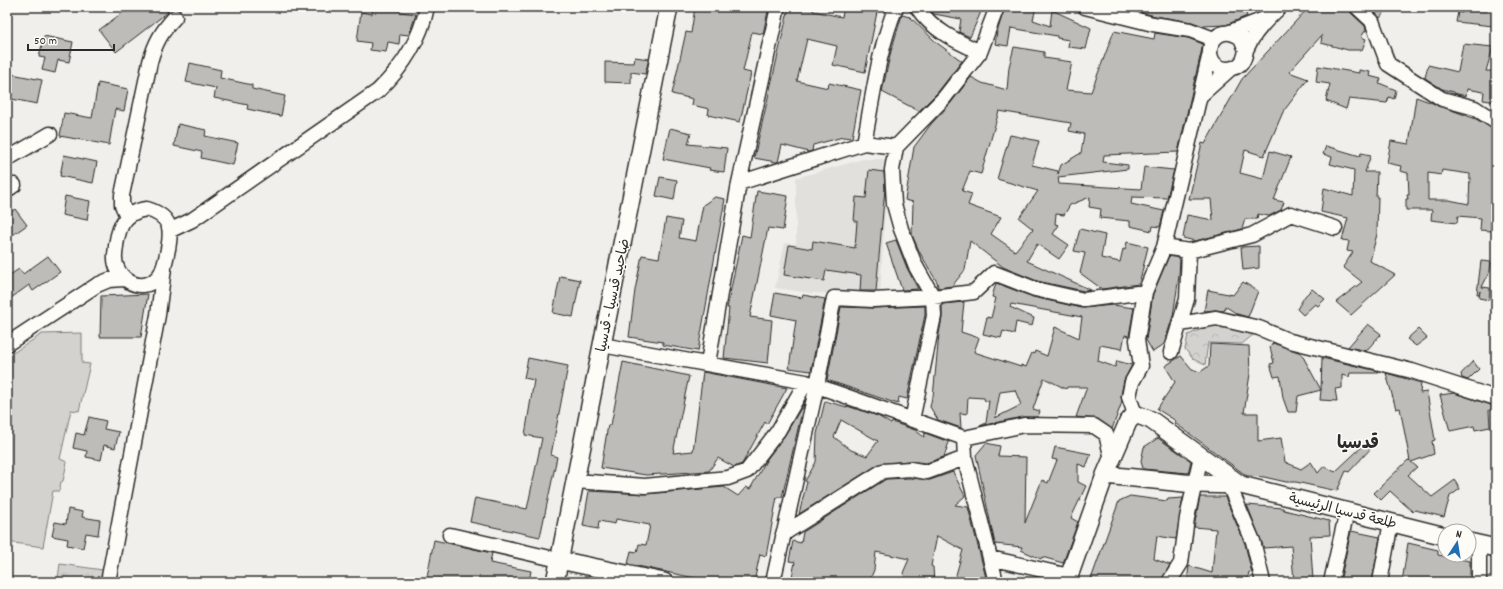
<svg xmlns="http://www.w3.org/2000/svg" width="1503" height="589" viewBox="0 0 1503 589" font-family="Dekko,'Playpen Sans Arabic',sans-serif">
<defs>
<pattern id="grass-tufts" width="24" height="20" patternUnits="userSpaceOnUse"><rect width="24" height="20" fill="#d3d2cf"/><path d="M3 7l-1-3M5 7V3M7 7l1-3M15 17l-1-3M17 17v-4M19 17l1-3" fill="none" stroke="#b5b4b2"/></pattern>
<pattern id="forest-crowns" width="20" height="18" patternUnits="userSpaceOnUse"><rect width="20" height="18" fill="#d3d2cf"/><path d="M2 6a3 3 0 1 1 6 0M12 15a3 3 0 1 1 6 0" fill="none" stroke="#b5b4b2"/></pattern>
</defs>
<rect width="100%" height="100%" fill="#f0efeb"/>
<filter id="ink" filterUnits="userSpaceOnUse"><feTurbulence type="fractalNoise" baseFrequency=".025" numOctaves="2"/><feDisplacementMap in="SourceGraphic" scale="8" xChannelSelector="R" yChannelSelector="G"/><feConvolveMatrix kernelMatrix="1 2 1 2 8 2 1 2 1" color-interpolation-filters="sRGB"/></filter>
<g filter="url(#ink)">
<path fill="#e1e0dc" d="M863,159H888L880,295L811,293L775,288L785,243L796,244V178Z"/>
<path fill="url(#grass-tufts)" stroke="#7f7e7d" d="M60,564L103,570L100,582H54V579L58,578Z"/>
<path fill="url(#forest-crowns)" stroke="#7f7e7d" d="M1223,320L1254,334L1242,344L1208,343L1205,365L1193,359L1185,349L1188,335Z"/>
<path fill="#d3d2cf" stroke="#7f7e7d" d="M82,333V363L90,364L79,411L71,410L60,459L67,462L63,481L61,482L59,491H53L43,547L7,542V357L42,334Z"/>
<path fill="#bdbcb8" stroke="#2b2b2b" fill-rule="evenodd" d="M130,7H164L168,12L116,52L99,30Z
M373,7H400V12L416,14L409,35L400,34L399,44L388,42L386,52L370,50L371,43L357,41L361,12L372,14Z
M695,7H749L768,11L763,34L752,32L743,71L751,73L740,122L708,115L709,109L692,105L693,99L672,94L686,32L691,33Z
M789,7H814L813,11L842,17L844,7H878L865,72L833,65L837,46L807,39L797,81L828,88L829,83L861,90L852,138L843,137L813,145L812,151L809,152L782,145L778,162H776L754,158Z
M928,7H983L970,37L959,32L961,19L934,14Z
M1005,7H1036L1033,20L1050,26L1052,10L1091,28L1086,49L1068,47L1069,40L1057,38V36L1011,28L1008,46L995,44L997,32Z
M1120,7H1244L1247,16L1226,25L1203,26L1192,22L1155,16Z
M1309,7H1349L1351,13L1365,26L1366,30L1361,37L1366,39L1362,50H1348L1321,43L1322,35L1289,72L1308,79L1283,112L1264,156L1245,150L1240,173L1263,179L1270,151L1291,157L1274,200L1284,202L1281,210L1269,216L1258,214L1257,219H1245L1242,229L1195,241L1183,238L1187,215L1213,220L1211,199H1189L1202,143L1205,144L1242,79Z
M1369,7H1389L1380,18Z
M1464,7H1496V19H1494L1493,26L1456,22L1458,12L1462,13Z
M902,15L910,17L937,43L962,61L938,92L919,111L882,92L891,51Z
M1114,31L1154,39L1155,33L1188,38L1203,44L1178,152L1104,155L1103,162L1128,165V169L1058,177L1059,184L1141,189L1144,167L1174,170L1167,198L1132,197L1131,204L1164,211L1160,227L1153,226L1152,231L1130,226V221L1100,218L1101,209L1089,207L1090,197L1070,205L1064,215L1056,214L1055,224L1059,225L1053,234L1069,245L1059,259L1037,244L1027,261L1091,290L1084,291L1037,281L1003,267L970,241L965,270L952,286L938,288L937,282L920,253L912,235L913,202L905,200L914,147L931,124L950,104L971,77L982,83L1007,90L1009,67L1014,47L1044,52V58L1072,62L1066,90L1091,92ZM999,111L1071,123L1069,131L1084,134L1081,153L1061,165L1058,174V171L1032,165L1039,141L1010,135L997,179L1038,191L1019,218L1033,229L1015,251L991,234L1001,217L968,205L972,194L962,191L970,171L981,174Z
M44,36L73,42L69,62L58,60L55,73L42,70L45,58L39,57Z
M1463,44L1493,47L1486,71H1496V102L1483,100L1484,92L1467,89L1466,96L1454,93V92L1442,89L1425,78L1428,65L1458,72Z
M635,57L649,59L645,74L631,72V83L605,82V62L634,63Z
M190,63L221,70L220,78L252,85V89L285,96L281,116L247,109L248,105L214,98L216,88L186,82Z
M1318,66L1359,73V70L1370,72L1369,76L1381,79L1379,83L1396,90L1394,99L1389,97L1387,103L1349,99L1346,109L1326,101L1330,84L1316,82Z
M7,73L42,80L37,104L7,98Z
M98,83L128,89L124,111L115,109L109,145L60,136L64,113L92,118Z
M1416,97L1476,119L1496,130L1491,231L1480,230L1481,218L1458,216L1457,223L1431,220L1432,210H1406V199H1408L1407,195H1409L1408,173L1400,171L1401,166L1387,163L1391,141L1409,144ZM1442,170L1470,174L1469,204L1449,200H1428V173L1441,175Z
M178,124L206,130L205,136L238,143L233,165L201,158L202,152L174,146Z
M670,128L691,133L688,144L727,148L724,172L709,170L710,168L663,159Z
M1326,146L1360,156L1361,153L1371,155L1365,172H1377L1376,197H1378L1377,234L1370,261L1395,275L1351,315L1336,302L1362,282L1343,267L1353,252L1347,251L1349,241L1342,240L1348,218L1321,212L1324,188L1353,196L1354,170L1330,164L1332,157L1323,154Z
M64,155L97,162L93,183L60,176Z
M869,170L884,172L885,188L876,291H860L861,275L826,270L824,281L784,275L789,245L812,249L813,241L855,248L857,221H854L856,197L866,198Z
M660,177L677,180L674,200L656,196Z
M757,191L788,196L783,230L768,228L750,317L772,320L768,363L724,358L729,308H727L742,235L750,237Z
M65,196L90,201L87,220L62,215Z
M715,197L725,199L698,351L663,345V342L629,337L635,290L642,255L659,258L666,218L682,221L679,238L696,241L703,205Z
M15,209L27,225L7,239V215Z
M1080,229L1105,235L1101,258L1120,262L1123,249L1125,250L1127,242L1148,247L1139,284L1102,289L1080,273L1085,253L1074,251Z
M896,240L907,268L918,289L902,290L886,243Z
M1259,246V268L1243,270L1241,247Z
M48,256L60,272L33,291L29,285L7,301V277L19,269L23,274Z
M1169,256L1180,258L1179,276L1173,316L1164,344L1153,352L1146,340L1153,294Z
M1481,261L1491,262L1490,271L1482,287L1490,288L1489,300L1479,298L1480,291L1479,294H1477Z
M560,276L580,280L573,317L553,313Z
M1243,282L1258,291L1248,317L1237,314L1225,306L1224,311L1215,310L1204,311L1208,290L1233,295Z
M996,283L1033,297L1082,308L1113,305L1134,308L1129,336L1125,335L1122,349L1100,345L1098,361L1115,367L1117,361L1132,365L1124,380L1121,395L1122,402L1112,429L1098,419L1076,417L1087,387H1067L1066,389L1044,378L1033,409L1040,411L1038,417H1022L980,426L986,423L989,401H985L984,398L968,397L967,414L960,413L961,428L938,420L930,407L932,397H933L939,334L942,318V304L964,302L961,332L979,338L974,352L1021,367V365L1026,367L1032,353L1034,354L1035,351L1047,356L1055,327L1079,338L1082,317L1011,304L1010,307L1034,318L1032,326L1016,322L1014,334L1003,331L1001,338L983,334L987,317L991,318L996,298L992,297ZM1015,390L1021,405L995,418L1000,392Z
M1312,289L1325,299L1318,306L1315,304L1303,315L1297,309L1305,296Z
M775,293L802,298L803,295L825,299L811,371L789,368L796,320L771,315Z
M148,294L141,337H100L101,296Z
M925,306V315L907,399L899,397L898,404L827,380L841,307L873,308Z
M1368,324L1381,334L1366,351L1348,347Z
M1418,329L1427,338L1416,346L1407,339Z
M1273,343L1301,353L1321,390L1322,358L1378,371V373H1350L1349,377L1342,375V388L1335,389L1337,401L1320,400L1321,390L1298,396L1296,412H1288L1283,398L1280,376L1274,377L1270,364L1274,363L1270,347Z
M1210,344L1249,346L1250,374L1244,413H1258V441L1281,438L1285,462L1301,469L1311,462L1318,473L1324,466L1335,472L1368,441L1373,446L1349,472L1346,471L1337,491L1296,482H1286L1264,477L1247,476L1175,423L1176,421L1157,409L1175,382L1165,366L1181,356L1192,369L1200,372L1209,366Z
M528,358L568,366L551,455L557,457L540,537L470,522L475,498L527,509L542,438L525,435L534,380L524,378Z
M1473,361L1479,369L1468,380L1462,378L1461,374Z
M623,362L689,376L673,453L693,451L703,372L787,388L767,424L765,422L742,464L734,467L718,458L709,471L646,475L601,468L608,425H611Z
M1386,373L1421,383L1420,393L1427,392L1435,440L1432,441L1434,454L1411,462L1417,467L1408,475L1432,497L1455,480L1460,489L1450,496L1444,517L1415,510L1413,512L1390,491L1381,500L1374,493L1408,460L1410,461L1400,408L1396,409Z
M1454,393L1491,405L1492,410H1489L1490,427L1475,430L1474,426L1450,431L1440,395Z
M825,401L847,407V406L878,416L891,424L892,422L915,430L924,437L925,433L949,442L944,457L926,463L909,461L879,464L799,514L807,482L805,481L816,462L817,434ZM841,420L878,441L867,456L851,450L834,437Z
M804,403L782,497H777L766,556L760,554L754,582H714L628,564L631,551L637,552L639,544L646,545L650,525L616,519L615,524L599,521L598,529L583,526L589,491L646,494L724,487L738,496L746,487L750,489L767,459L785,435Z
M89,417L106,421L104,429L119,432L115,448L104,445L101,460L86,457L87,451L73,448L76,433L84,435Z
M1158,438L1191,461L1188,473L1143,469L1141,461L1144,447Z
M986,443L1000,446L998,456L1026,457L1025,523L1042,480L1048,483L1057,460L1052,459L1055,447L1091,454L1086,467L1078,464V482L1086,486L1071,518L1078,522L1063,563L1042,557L1041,559L1021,550L1022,547L995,544L976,455Z
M953,472L965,496L955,505L968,507L987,582H954L963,550L937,536L931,566L933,567L934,582H908L903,573L909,559L876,552L874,570L869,582H791L795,562L789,561L793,541L801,543L803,532L886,479L910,478L930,480Z
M1130,496L1167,501L1168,499L1183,498L1176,539L1157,536L1154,559L1170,565L1161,582H1090L1119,501Z
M1200,497H1225L1245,544L1252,573L1249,572L1247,582H1187L1189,566L1212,573L1216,529L1194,527Z
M1247,505L1283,508L1284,510L1329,521L1330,535L1310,536L1313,580L1294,581L1291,546L1264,548Z
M68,509L83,512L82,517L100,520L98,535L86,533L83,548L67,545L68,539L52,536L55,522L66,524Z
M1351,531L1380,537L1372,582H1340Z
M434,540L492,553L490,563L531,571L529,582H426Z
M1408,543L1438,550V555L1470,561V582H1402Z"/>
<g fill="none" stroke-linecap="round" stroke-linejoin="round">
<g stroke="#2b2b2b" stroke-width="17">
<path id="minor" d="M917,7C932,30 956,41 980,52
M1085,7L1153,24L1190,30L1214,39
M1357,7L1372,21L1388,64L1442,99L1475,108L1496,122
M1230,32L1267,18
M1246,50L1241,38C1211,17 1197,66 1226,69C1232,69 1238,67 1242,62C1245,58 1245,55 1246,50C1252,35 1268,18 1280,7
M1201,95L1230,69
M864,143C873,98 878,50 896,7
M7,159L50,134
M739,183L864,143L896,147
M7,190L14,185
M147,209C173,217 172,231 167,254C165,262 164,271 158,277C141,296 113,278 115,255C117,231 121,212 147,209Z
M127,216L122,205V195L150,62C155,43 162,31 175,17
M171,230L192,220L378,91C403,67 420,41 427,7
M1164,247L1189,251L1252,235L1291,214L1335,228
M1180,324L1216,318L1259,328L1290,341L1412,371L1496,398
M7,344L97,285L109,280L123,279
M602,345L806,382L964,438L1024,425L1094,426L1106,434L1112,459
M1171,352L1187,299L1189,251
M708,363L739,183L778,7
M1135,414L1129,397L1132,382L1141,366L1137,340L1145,292L1164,247L1210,53
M912,420L934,316L933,297L915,265L901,229L894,204L892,170L896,147L944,98L980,52L997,7
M964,438L965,458L996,582
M575,481L645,486L728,478L747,471L778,431L806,382
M1229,485L1253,541L1263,582
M783,534L883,471L910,469L927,472L965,458
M450,535L559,560
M1479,544V582
M990,558L1069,576
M108,582L158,315L164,268
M773,582L817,385L834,298L873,300L933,297L974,292L994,273L1035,289L1084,300L1145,292
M1169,582L1181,563L1187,518L1201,456
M1331,582L1347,511
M1380,582L1391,522"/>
</g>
<g stroke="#2b2b2b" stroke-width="20">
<path id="major" d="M1105,475L1194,484L1241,485L1445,536
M1469,542L1496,548
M559,560L664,582
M555,582L669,7
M1067,582L1105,475L1128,422L1135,414L1151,420L1241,485"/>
</g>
<use href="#minor" stroke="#fdfcf7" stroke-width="14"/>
<use href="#major" stroke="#fdfcf7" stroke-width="17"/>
</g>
</g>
<g text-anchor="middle" stroke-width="3" stroke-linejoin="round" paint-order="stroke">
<g font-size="14" fill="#2b2b2b" stroke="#fdfcf7">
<text transform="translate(612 295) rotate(-78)" y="5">ضاحيد قدسيا - قدسيا</text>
<text transform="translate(1343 510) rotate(14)" y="5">طلعة قدسيا الرئيسية</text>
</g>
<g font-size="18" font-weight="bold" fill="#2b2b2b" stroke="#fdfcf7">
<text x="1358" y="448">قدسيا</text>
</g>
</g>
<rect width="1503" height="589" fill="none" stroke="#fdfcf7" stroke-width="24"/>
<rect x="12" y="12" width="1479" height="565" fill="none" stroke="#2b2b2b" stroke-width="1.5" filter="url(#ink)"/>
<g transform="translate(1457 543) rotate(12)"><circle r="19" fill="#fdfcf7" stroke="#a9a8a5"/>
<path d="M0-3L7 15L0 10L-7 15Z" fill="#1f6fb2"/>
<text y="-6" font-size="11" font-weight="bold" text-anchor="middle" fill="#2b2b2b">N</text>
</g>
<path d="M28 44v6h86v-6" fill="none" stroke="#2b2b2b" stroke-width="2"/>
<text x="34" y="44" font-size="12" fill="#2b2b2b" stroke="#fdfcf7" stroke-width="3" paint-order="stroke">50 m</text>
</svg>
